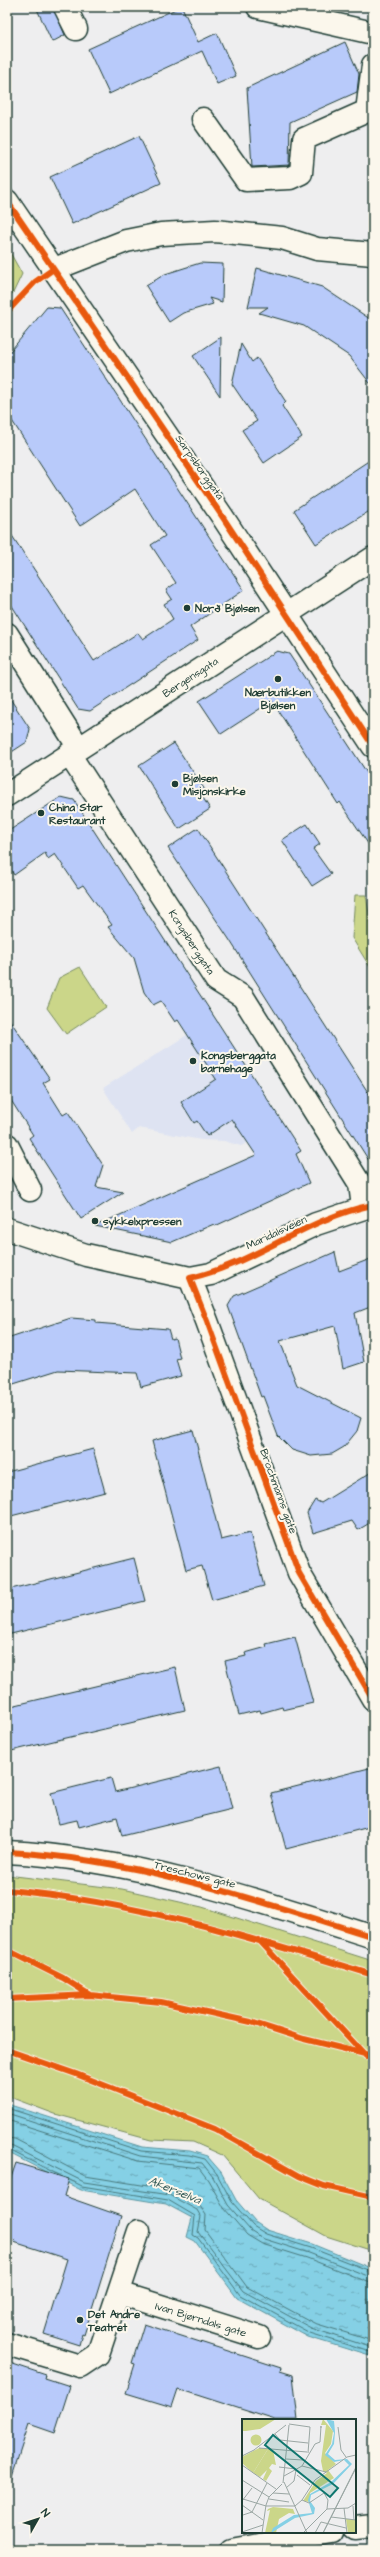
<svg xmlns="http://www.w3.org/2000/svg" width="380" height="2557" viewBox="0 0 380 2557" font-family="'Architects Daughter',sans-serif">
<defs>
<pattern id="water-ripples" width="26" height="14" patternUnits="userSpaceOnUse"><rect width="26" height="14" fill="#85d0e5"/><path d="M2 4q2-2 4 0t4 0M15 11q2-2 4 0t4 0" fill="none" stroke="#6caaba"/></pattern>
</defs>
<rect width="100%" height="100%" fill="#eeeeef"/>
<filter id="ink" filterUnits="userSpaceOnUse"><feTurbulence type="fractalNoise" baseFrequency=".025" numOctaves="2"/><feDisplacementMap in="SourceGraphic" scale="8" xChannelSelector="R" yChannelSelector="G"/><feConvolveMatrix kernelMatrix="1 2 1 2 8 2 1 2 1" color-interpolation-filters="sRGB"/></filter>
<g filter="url(#ink)">
<path fill="#dee3f2" d="M214,1018L254,1139L241,1146L224,1141L201,1140L139,1128L132,1134L103,1088Z"/>
<path fill="#cbd689" stroke="#758a5e" d="M7,247L22,274L13,293L7,298Z
M355,895H366L373,939V972L352,938Z
M80,967L106,1007L66,1034L47,1008L59,978Z
M7,1875L122,1889L202,1907L373,1961V2251L326,2236L259,2199L222,2155L193,2142L151,2140L55,2114L7,2096Z"/>
<path fill="url(#water-ripples)" stroke="#5c959e" d="M7,2104L142,2147L190,2151L207,2156L221,2172L236,2200L255,2222L267,2230L312,2244L373,2269V2357L308,2337L237,2298L195,2241L187,2237L192,2218L166,2204L81,2190L7,2152Z"/>
<g fill="none" stroke-linecap="round" stroke-linejoin="round">
<path stroke="#48787b" stroke-width="1" d="M7,2108L141,2151L189,2155L205,2159L217,2174L232,2202L253,2226L266,2234L311,2248L373,2272
M7,2113L140,2156L202,2163L213,2177L228,2205L250,2230L264,2239L309,2253L373,2278
M7,2120L138,2161L199,2168L208,2180L224,2208L247,2235L262,2244L307,2258L373,2284
M7,2138L15,2139L85,2176L173,2190L200,2206L206,2215L205,2230L247,2287L314,2323L373,2341
M7,2144L84,2182L169,2195L197,2210L201,2217L198,2232L243,2291L311,2328L373,2348
M7,2149L61,2176
M70,2180L82,2186L168,2200L195,2216L193,2235L198,2238L240,2295L310,2333L373,2353"/>
</g>
<path fill="#b8cafa" stroke="#1f3d34" d="M36,7H53L65,35L52,42Z
M180,7H182L198,42L217,33L236,76L217,84L202,51L109,94L88,49Z
M345,42L359,74L357,92L290,122L289,165L252,167L247,88Z
M139,136L161,183L72,224L50,177Z
M200,263L223,264L222,302L209,298L213,304L183,313L169,322L146,286L165,274Z
M257,268L322,287L373,321V387L349,356L304,326L259,313L268,307H248Z
M47,307L60,308L244,590L190,627L198,640L90,711L78,709L7,598V528L94,661L138,633L143,639L173,619L164,604L172,599L166,590L176,583L151,545L165,536L135,489L80,526L7,413V355Z
M221,337L220,396L193,356Z
M241,344L252,362L257,358L286,402L282,406L302,437L264,463L242,430L257,421L232,384Z
M373,458V509L316,544L294,510Z
M277,651L289,654L373,782V851L340,802L338,804L272,701L221,734L199,701Z
M7,694L30,729L27,742L7,755Z
M174,743L205,790L200,793L210,809L179,829L139,766Z
M61,797L74,800L301,1151L296,1154L309,1183L215,1226L214,1224L172,1242L95,1226L256,1155L232,1119L207,1136L197,1121L194,1123L181,1102L216,1079L178,1020L175,1022L161,1001L153,1005L144,992L134,958L108,927L112,925L83,885L78,888L55,854L48,859L45,853L14,875L7,864V832Z
M307,824L320,844L313,849L331,874L312,886L282,840Z
M198,828L373,1100V1167L229,939L168,848Z
M7,1016L50,1079L43,1083L63,1115L68,1112L103,1165L96,1187L123,1192L81,1219L29,1138L33,1135L7,1094Z
M335,1252L339,1271L373,1258V1306L355,1313L364,1362L343,1369L335,1326L280,1341L297,1385L361,1418L357,1431L344,1447L332,1454L311,1456L292,1450L278,1436L263,1396L261,1397L228,1306L234,1296Z
M71,1318L96,1320V1323L168,1329L171,1339L175,1338L180,1358L176,1359L181,1376L141,1387L137,1373L58,1370L7,1386V1339Z
M193,1430L221,1540L250,1533L264,1586L212,1600L202,1566L186,1570L152,1441Z
M93,1449L105,1492L7,1517V1472Z
M373,1471V1521L358,1530L352,1521L313,1533L307,1513L315,1500L321,1503Z
M134,1558L145,1601L7,1635V1590Z
M295,1637L313,1703L283,1710L282,1707L261,1713L260,1710L239,1715L225,1661L246,1656L245,1653L267,1647L266,1644Z
M175,1667L185,1710L7,1752V1707Z
M221,1766L232,1809L122,1836L117,1817L79,1827L77,1820L59,1824L51,1793L111,1778L115,1792Z
M373,1767V1826L286,1849L271,1793Z
M16,2163L69,2179L64,2196L121,2216L84,2335L82,2334L79,2345L44,2334L67,2259L14,2242L15,2240L7,2238V2189Z
M144,2324L281,2368L280,2371L293,2375L298,2420H275L178,2389L172,2407L126,2393L135,2364L132,2363Z
M7,2362L46,2375L45,2378L70,2386L55,2433L29,2424L11,2479H7Z"/>
<g fill="none" stroke-linecap="round" stroke-linejoin="round">
<g stroke="#1f3d34" stroke-width="25">
<path id="minor" d="M65,7L76,29
M258,7L373,33
M203,119L246,180L290,178L301,173L304,139L367,111L373,65
M7,201L222,516L373,746
M52,270L126,241L161,234L215,231L282,238L317,249L373,254
M7,634L79,748
M69,754L216,980L243,997L360,1184L363,1207
M7,795L373,558
M7,1145L30,1190
M7,1229L86,1255L190,1278L211,1274L316,1224L373,1205
M190,1278L207,1321L299,1573L373,1699
M7,1852C132,1858 255,1899 373,1937
M119,2293L259,2337
M7,2344L80,2366L98,2354L139,2231
M355,2528L373,2526
M231,2550L333,2532"/>
</g>
<use href="#minor" stroke="#fbf7ec" stroke-width="22"/>
<g stroke="#fbf7ec" stroke-width="8">
<path id="cycleway" d="M7,201L222,516L373,746
M7,312L35,282L52,270
M373,1205C308,1217 254,1264 190,1278L207,1321L299,1573L373,1699
M7,1852C132,1858 255,1899 373,1937
M7,1890C133,1901 252,1938 373,1975
M259,1940L366,2056
M7,1950L63,1978L90,1995
M7,1999L90,1995L161,2002L251,2022L304,2039L373,2056
M7,2050L76,2074L215,2129L299,2176L324,2186L373,2197"/>
</g>
<use href="#cycleway" stroke="#e8590c" stroke-width="6"/>
</g>
</g>
<g fill="#1f3d34" stroke="#fbf7ec" stroke-width="1.5">
<circle cx="187" cy="608" r="4"/>
<circle cx="278" cy="679" r="4"/>
<circle cx="175" cy="784" r="4"/>
<circle cx="41" cy="813" r="4"/>
<circle cx="193" cy="1061" r="4"/>
<circle cx="95" cy="1221" r="4"/>
<circle cx="80" cy="2320" r="4"/>
</g>
<g text-anchor="middle" stroke-width="4" stroke-linejoin="round" paint-order="stroke">
<g font-size="11" fill="#1f3d34" stroke="#fbf7ec">
<text transform="translate(200 467) rotate(55)" y="4">Sarpsborggata</text>
<text transform="translate(190 677) rotate(-33)" y="4">Bergensgata</text>
<text transform="translate(192 942) rotate(57)" y="4">Kongsberggata</text>
<text transform="translate(276 1232) rotate(-25)" y="4">Maridalsveien</text>
<text transform="translate(279 1491) rotate(70)" y="4">Brochmanns gate</text>
<text transform="translate(195 1874) rotate(14)" y="4">Treschows gate</text>
<text transform="translate(201 2319) rotate(17)" y="4">Ivan Bjørndals gate</text>
</g>
<g font-size="11" font-weight="bold" fill="#1f3d34" stroke="#fbf7ec" text-anchor="start">
<text x="195" y="612">Norð Bjølsen</text>
<text x="278" y="696" text-anchor="middle">Nærbutikken<tspan x="278" dy="13">Bjølsen</tspan></text>
<text x="183" y="782">Bjølsen<tspan x="183" dy="13">Misjonskirke</tspan></text>
<text x="49" y="811">China Star<tspan x="49" dy="13">Restaurant</tspan></text>
<text x="201" y="1059">Kongsberggata<tspan x="201" dy="13">barnehage</tspan></text>
<text x="103" y="1225">sykkelxpressen</text>
<text x="88" y="2318">Det Andre<tspan x="88" dy="13">Teatret</tspan></text>
</g>
<g font-size="12" font-style="italic" fill="#335a57" stroke="#fbf7ec">
<text transform="translate(175 2190) rotate(22)" y="4">Akerselva</text>
</g>
</g>
<g transform="translate(242 2419)">
<rect width="114" height="114" fill="#eeeeef"/>
<path d="M0,0H34L18,10L4,12H0ZM81,0L91,12L89,25L83,34L94,45L86,51L92,59L68,74V83L61,82L74,62L85,54L81,52L79,42L84,6H79ZM8.5 21a5.5 5.5 0 1 1 11 0a5.5 5.5 0 1 1-11 0ZM26,30L31,31L34,46L30,45L27,49L30,52L24,62L21,60L25,51L18,58L11,54ZM31,88L51,90L53,95L47,94L37,100L34,114H23L28,91L25,92L26,90ZM104,100L114,101V114H106Z" fill="#cbd689"/>
<path d="M17,29L26,30L11,54L0,44V38Z" fill="#cbd689"/>
<path d="M84,0L92,2L93,13L92,25L86,35L93,41L105,40L110,45L91,65L69,76L68,82L73,89L72,95L53,99L29,114L31,109L52,96L70,94L66,81L68,75L89,63L107,46L102,41L92,43L83,36L90,25L92,14Z" fill="#85d0e5"/>
<path fill="none" stroke="#9ba7a4" stroke-width="1" d="M47,5L68,8L66,34M96,8L99,31L104,38M33,15L38,21L66,24M17,29L65,33M0,37L12,31L44,6M44,40L61,41M0,46L34,70M60,47L84,53M37,48L54,50M55,56L68,66M42,57L60,47L73,25L78,23L79,7V9M0,61L27,78M42,63L65,114M41,64L47,6M44,69L52,62L54,51M31,74L47,75M1,80L24,87H53L60,81L73,61L105,38L114,36M27,80L47,83M60,81L67,84L82,74L86,81L85,90M0,82L10,69M0,86L21,101M111,87L112,101M102,89L105,114M1,96L10,93L25,64M89,98L114,101M0,113L21,106M20,114L24,86L27,78L40,65M61,114L85,90L106,89L114,84M73,114L79,103L104,109M81,114L114,49M81,114L114,48"/>
<path fill="#0f766e" fill-opacity="0.15" stroke="#0f766e" stroke-width="2" d="M31,16L96,69L88,78L23,26Z"/>
<rect width="114" height="114" fill="none" stroke="#1f3d34" stroke-width="2"/>
</g>
<rect width="380" height="2557" fill="none" stroke="#fbf7ec" stroke-width="24"/>
<rect x="12" y="12" width="356" height="2533" fill="none" stroke="#1f3d34" stroke-width="1.5" filter="url(#ink)"/>
<g transform="translate(38 2519) rotate(51)" stroke="#fbf7ec" stroke-width="3" paint-order="stroke">
<path d="M0-3L7 15L0 10L-7 15Z" fill="#1f3d34"/>
<text y="-6" font-size="11" font-weight="bold" text-anchor="middle" fill="#1f3d34">N</text>
</g>
</svg>
